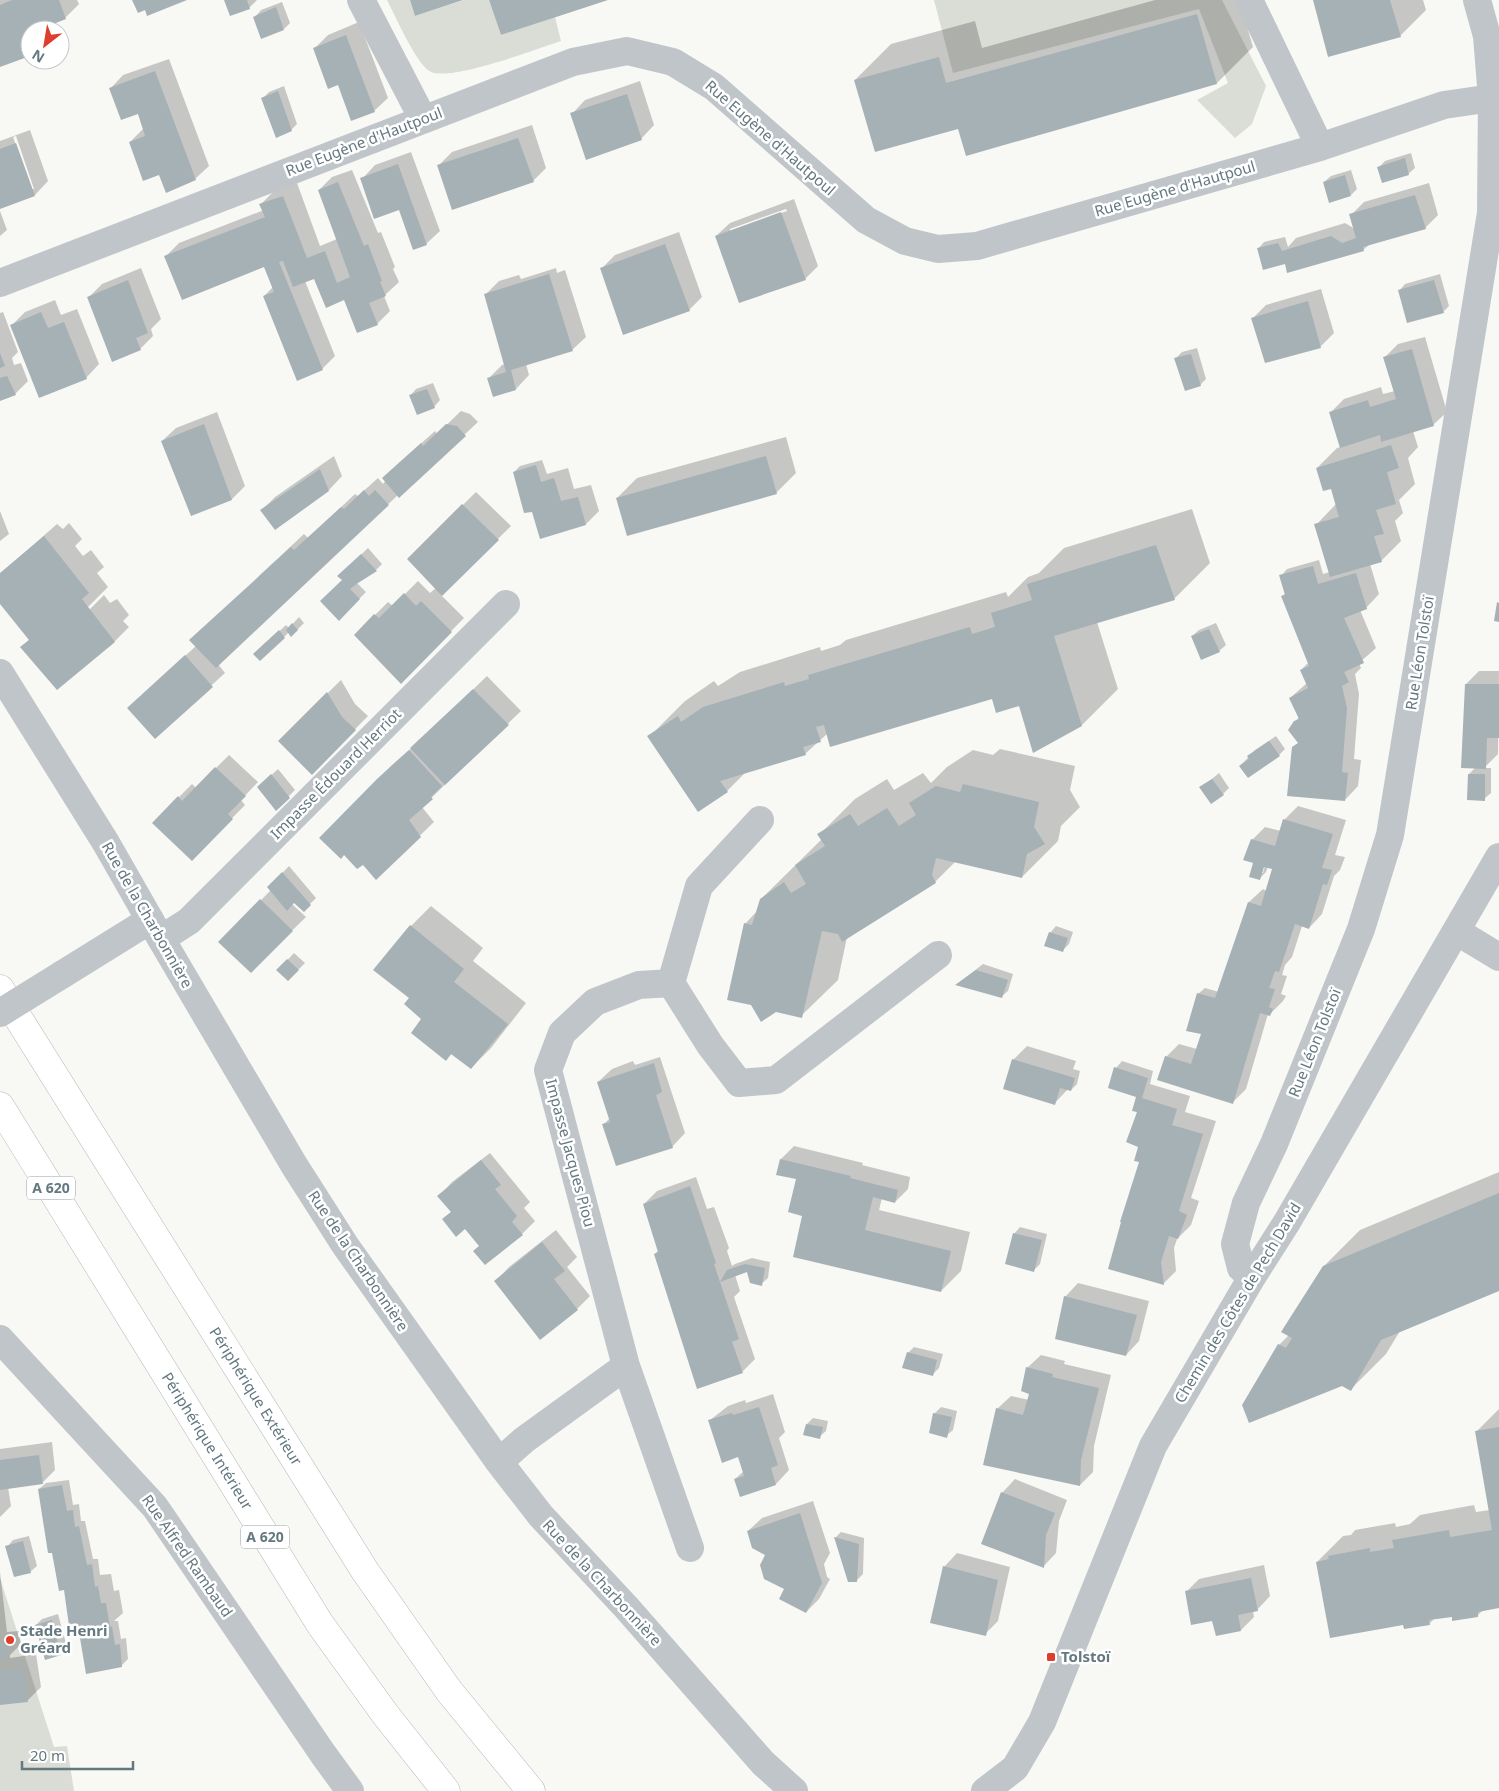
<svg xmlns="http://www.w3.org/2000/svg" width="1499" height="1791" viewBox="0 0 1499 1791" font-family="'Noto Sans',sans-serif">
<rect width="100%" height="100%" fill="#f8f8f5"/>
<path fill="#d9ddd5" d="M387,0H410L415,16L464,0H489L501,35L555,17L561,41C536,49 453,81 431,72C417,66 395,15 387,0Z
M934,0H1222L1266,86L1252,124L1235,138L1197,100L1228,83L1199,9L953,73Z
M0,1578L54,1747L67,1746L74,1791H0Z"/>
<path fill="#0003" fill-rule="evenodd" d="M0,0H77L79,4L65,18L46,25L48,30H30V54L0,66Z
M225,0H257L249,8Z
M1155,0H1239L1253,47L1217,83L967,154L959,127L855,80L891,44L975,21L982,48Z
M1315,0H1423L1426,10L1400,36Z
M282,2L290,23L284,29L255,17L261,10Z
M359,22L388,98L374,111L339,83L315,48L328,35Z
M169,59L209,166L195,179L160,173L130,142L144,128L138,112L110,89L123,75Z
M640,81L654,125L641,139L572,114L585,100Z
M284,86L297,124L291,130L263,98L269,92Z
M532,125L546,168L533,181L438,166L452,152Z
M30,130L48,181L35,195L0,208V141ZM16,136L34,189H32L13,137Z
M411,152L440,231L426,244L400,209L362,179L375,165Z
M1411,153L1415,168L1408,174L1379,167L1385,161Z
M352,170L378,233L381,232L395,267L393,269L399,282L384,296L390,311L377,324L315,277L305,281L335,356L322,369L264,296L273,287L264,266L165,257L179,243L264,210L261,204L274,191L297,183L320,246L337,239L319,190L332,177Z
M1351,170L1357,189L1351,195L1324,182L1331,176Z
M1429,183L1438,215L1425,228L1370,244L1363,250L1286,263L1258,249L1264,242L1285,237L1288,247L1296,238L1345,223L1355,229L1351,215L1364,202Z
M794,199L818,266L805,279L716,236L730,223ZM786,209L787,211L730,231V229Z
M0,211L7,230L0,236Z
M679,232L702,297L689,310L601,269L615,255Z
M141,268L161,319L151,329L153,336L140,349L88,298L102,284Z
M556,268L557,273L565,270L586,337L572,350L526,364L529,375L516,389L494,396L489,378L502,365L505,364L485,295L499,281L519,275L521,279Z
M1440,274L1449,306L1443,312L1399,291L1405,284Z
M1321,289L1334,333L1321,346L1265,362L1253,318L1266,305Z
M55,300L61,315L77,309L99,364L86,378L12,325L25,312Z
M3,312L18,352L12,358L14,365L21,363L28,381L15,394L0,400V313Z
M1425,337L1447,412L1433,425L1413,431L1418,447L1408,458L1415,484L1399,500L1403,513L1395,521L1401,541L1381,561L1370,564L1379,594L1366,608L1360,610L1376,648L1359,663L1361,668L1355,674L1359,694L1354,759L1361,760L1358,786L1345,800L1299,742L1295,722L1299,717L1290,698L1307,683L1301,670L1309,662L1282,596L1286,593L1281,576L1287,569L1319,560L1323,574L1330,572L1316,525L1336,504L1332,487L1317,468L1337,448L1341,447L1331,412L1344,399L1381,387L1383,394L1395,391L1384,358L1398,344Z
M1197,348L1206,379L1200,385L1176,358L1182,352Z
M433,383L440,400L434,407L410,396L416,389Z
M461,411L470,414L478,422L399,496L398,495L218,664L225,673L155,737L142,695L196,646L261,574L304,534L308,538L355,494L358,496L378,478L383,484L397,465L435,431L437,434Z
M217,412L245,486L232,499L192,515L162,441L176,428Z
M786,437L796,473L776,493L617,498L637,478Z
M334,456L342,476L329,490L275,528L262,510L275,497Z
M542,460L547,474L568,468L574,489L591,485L599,511L586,524L533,511L514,472L520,466Z
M476,492L511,526L441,595L464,618L401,682L375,615L388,602L393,606L418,581L430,593L436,588L408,559Z
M1192,509L1210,563L1174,599L1097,622L1118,689L1082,725L1020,704L993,698L827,734L805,754L747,771L727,791L649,737L685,701L714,681L718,686L740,672L820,647L821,651L840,645L846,640L1006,592L1008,597L1028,577L1039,573L1064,548Z
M0,511L9,534L0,541Z
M69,523L82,539L75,546L83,556L91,550L104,567L97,573L108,587L86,609H90L104,595L110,603L117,599L129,615L123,621L129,627L109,647H22L30,639L0,602V574L57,524L63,529Z
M368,548L382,564L376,570L356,582L366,592L339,619L345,570Z
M299,617L304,623L292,635L289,632L284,637L261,648L286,625L289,628Z
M1216,623L1226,645L1219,651L1192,636L1199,630Z
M1479,671H1499L1498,754L1484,768H1491V793L1484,799L1469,774L1476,767L1466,684Z
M487,676L521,711L422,807L434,822L376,878L363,863L345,854L321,838L392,765L423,738Z
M341,680L355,704L368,716L312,773L279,741Z
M1276,736L1285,749L1279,755L1240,766L1255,750Z
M1000,749L1075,766L1070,790L1080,807L1061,826L1058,841L1022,877L956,861L935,882L847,937L838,980L801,1016L745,924L757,911L761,899L822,839L819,835L855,799L887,779L894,790L923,773L931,783L947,767L973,750L993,755Z
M229,755L258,782L241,800L245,805L192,859L179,797L192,784L196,788Z
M278,769L295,790L276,809L265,781Z
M1219,773L1229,788L1223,794L1201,788Z
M1298,806L1346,820L1335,855L1345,857L1340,870L1334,876L1322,914L1309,928L1302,926L1292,957L1285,965L1282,975L1287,976L1281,994L1286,996L1283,1001L1270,1014H1268L1246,1089L1233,1102L1166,1057L1179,1044L1197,1049L1202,1033L1198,994L1205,988L1219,992L1249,902L1263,889L1267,891L1274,868L1268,866L1266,872L1260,878L1254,864L1252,840L1265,827L1281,831L1285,819ZM1266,861L1263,873H1261Z
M289,866L316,898L304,910L295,901L292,904L306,917L251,971L220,942L271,890L269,887Z
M431,906L483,948L473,961L526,1003L491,1048L471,1068L453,1053L446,1059L411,998L375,970L411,926Z
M1056,926L1073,932L1069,944L1063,950L1050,933Z
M294,953L305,963L288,980L278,970Z
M983,964L1013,974L1008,991L1001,997L957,984Z
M1027,1046L1076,1061L1073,1069L1080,1071L1077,1084L1071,1090L1068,1089L1054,1104L1013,1060Z
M660,1057L685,1133L672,1147L604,1124L610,1118L598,1082L612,1069L633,1061L635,1065Z
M1122,1061L1153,1071L1150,1084L1190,1096L1185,1112L1216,1121L1191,1198L1199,1201L1191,1225L1177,1239L1174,1248L1176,1271L1163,1284L1140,1162L1138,1096L1116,1068Z
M794,1146L863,1163L862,1165L910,1177L908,1189L895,1202L882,1198L879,1210L970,1232L961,1271L941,1291L805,1215L798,1178L781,1159Z
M490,1153L530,1202L524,1208L535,1221L522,1234L480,1246L465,1228L443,1219L452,1211L439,1196L452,1182Z
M1499,1172V1290L1400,1331L1386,1354L1350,1390L1279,1345L1289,1335L1324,1266L1360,1230Z
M696,1177L707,1209L714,1207L729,1248L727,1251L732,1266L735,1264L752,1258L770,1262L768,1278L761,1284L748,1271L735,1275L740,1291L734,1297L755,1359L742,1372L655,1254L659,1250L644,1204L657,1191Z
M1020,1227L1047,1234L1040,1264L1034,1270L1014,1234Z
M556,1230L577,1257L567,1267L590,1296L577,1309L496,1281L509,1267Z
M1078,1283L1149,1301L1139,1341L1126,1355L1065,1297Z
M914,1347L943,1354L939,1368L933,1374L908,1353Z
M1041,1355L1065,1361L1064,1364L1111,1375L1094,1446L1093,1472L1080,1485L997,1409L1011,1396L1029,1400L1031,1393L1027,1368Z
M773,1394L785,1432L779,1438L789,1470L776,1484L740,1496L735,1479L744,1471L739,1456L709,1421L728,1406L745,1400L746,1403Z
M941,1407L957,1411L953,1430L946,1436L934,1414Z
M1499,1409V1607L1483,1610L1478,1615H1453L1435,1618L1429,1624H1404L1317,1562L1343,1536L1351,1535L1355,1530L1395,1523L1396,1527L1410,1524L1420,1515L1474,1505L1476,1512L1490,1510L1476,1432Z
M813,1418L828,1421L826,1431L819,1437L807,1424Z
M52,1442L55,1470L42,1483L8,1487L11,1506L0,1517V1449Z
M1015,1479L1067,1500L1059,1521L1056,1553L1043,1567L1002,1493Z
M69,1480L73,1505L79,1504L81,1521H85L93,1559H98L100,1575L111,1574L114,1591L119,1590L123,1613L114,1621H118L121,1639L126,1638L128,1659L121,1666L80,1630L66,1589L39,1489L46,1483Z
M813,1501L830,1553L824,1564L827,1577L830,1579L819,1599L806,1612L785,1589L766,1556L748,1531L762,1518Z
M841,1532L864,1538L863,1574L856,1581L835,1538Z
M29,1536L37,1566L30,1572L7,1547L13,1540Z
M957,1553L1010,1567L998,1621L985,1634L944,1567Z
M1264,1565L1270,1596L1257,1610L1253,1611L1254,1617L1241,1630L1186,1592L1199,1579Z
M0,1572L7,1632L19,1631L21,1644L10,1655V1658L36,1654L41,1687L27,1701L0,1704Z
M58,1614L67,1647L61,1654L36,1625L42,1619Z"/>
<path fill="#a6b1b5" d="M12,0H59L66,19L38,30H30V56L0,67V5Z
M132,0H187L147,16L145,10L138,13Z
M224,0H247L250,9L230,16Z
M410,0H463L415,16Z
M489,0H608L501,35Z
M1313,0H1390L1401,37L1328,57Z
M276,7L284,30L261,39L253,17Z
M1197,14L1217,84L966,156L958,129L875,152L854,80L939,57L946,83Z
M346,35L375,112L351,121L338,85L328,89L313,48Z
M155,71L196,180L166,193L159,175L143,181L129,142L145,136L138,114L121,120L109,88Z
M278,91L292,131L276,138L261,98Z
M627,94L642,140L586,160L570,113Z
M518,138L534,182L452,210L437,165Z
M16,143L35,196L0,209V149Z
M1405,158L1409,175L1382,183L1377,167Z
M398,164L427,245L413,250L399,210L374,219L360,178Z
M1345,175L1351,196L1329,203L1323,182Z
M338,182L364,246L368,244L382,281L380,282L386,296L369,303L378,325L357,333L344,300L326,308L314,279L293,287L283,261L279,262L323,370L297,381L263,296L274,292L264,267L182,300L164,256L265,217L259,204L283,196L307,258L325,251L337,283L350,277L318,190Z
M1415,195L1426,229L1363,247L1364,251L1287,273L1285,264L1263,270L1257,248L1278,243L1282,251L1331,236L1342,243L1356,238L1349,214Z
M781,212L806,280L739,303L715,236Z
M665,244L690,311L623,335L600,268Z
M549,274L573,351L511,370L516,390L493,397L487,378L506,372L484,294Z
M128,280L148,333L136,338L141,350L112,362L87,297Z
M1434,280L1444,313L1407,323L1398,290Z
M1308,301L1321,348L1265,363L1251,318Z
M41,312L48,328L64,322L87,379L39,398L10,325Z
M1412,349L1434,426L1381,442L1380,435L1340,448L1329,412L1368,400L1370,407L1396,399L1383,357Z
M0,353L5,366L0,368Z
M1191,354L1201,386L1185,391L1174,358Z
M7,376L16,395L0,401V378Z
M427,389L435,408L417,415L409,395Z
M204,424L232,500L191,516L161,441Z
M446,424L457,426L466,436L399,498L382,478L421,443L423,446Z
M1391,445L1399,468L1387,472L1396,504L1376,510L1384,534L1374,536L1382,562L1330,577L1314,524L1339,517L1331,489L1323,491L1316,468Z
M766,456L777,494L627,536L616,498Z
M536,465L541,482L554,478L561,501L578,497L586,525L540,539L532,512L524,513L513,472Z
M320,469L329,491L275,530L260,510Z
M364,490L369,496L375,490L389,505L216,668L189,640L291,547L294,550L341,507L344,509Z
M462,504L499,540L442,596L407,559Z
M44,536L89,593L82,599L115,642L57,690L20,647L29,640L0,604V573Z
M1156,545L1175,600L1054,636L1082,726L1033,753L1019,706L996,713L992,699L830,747L824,725L816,727L821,742L803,747L806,755L720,781L728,792L698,812L647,736L678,716L681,722L703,707L784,682L785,686L809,679L808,675L970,627L972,634L995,627L991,613L1032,600L1027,584Z
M361,554L377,571L358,583L350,589L360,599L339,621L320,601L342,580L337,576Z
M1313,566L1318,584L1356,573L1367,609L1344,618L1364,663L1344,672L1349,682L1342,686L1347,708L1342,772L1348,773L1345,801L1287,796L1292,747L1298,743L1288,730L1294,721L1299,719L1289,698L1308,688L1300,670L1309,666L1281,596L1285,595L1279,575Z
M404,593L416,606L421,601L452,632L401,684L354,635L374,614L379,618Z
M1497,602L1499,603V622L1494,621Z
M292,623L298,630L291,637L286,630Z
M1209,629L1220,652L1201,660L1191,636Z
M279,630L285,638L260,661L253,654Z
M185,655L213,687L155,739L127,708Z
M1465,684H1499V738H1487L1486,769L1461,768Z
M473,689L509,725L445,785L410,748Z
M327,692L342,717L356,730L312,775L278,741Z
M1269,741L1280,756L1248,778L1239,766L1249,759L1247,756Z
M409,750L442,786L431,797L433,799L409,820L421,837L376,880L363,865L357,869L344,855L341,859L319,838L377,779Z
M215,767L246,796L228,814L233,819L192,861L152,823L178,796L182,801Z
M271,774L290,798L276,811L257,787Z
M1468,774H1485V801L1467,800Z
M1212,779L1224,795L1211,804L1199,787Z
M963,784L1039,802L1034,827L1045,844L1027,854L1022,878L936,858L932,875L936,883L842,942L838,934L822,931L802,1018L776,1012L761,1022L751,1005L727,1000L744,923L752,925L760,899L784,882L791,893L806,884L795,865L825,846L817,834L850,814L858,826L887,808L899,826L916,815L909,803L936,786L960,792Z
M1283,819L1333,834L1322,868L1332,870L1327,885L1323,884L1309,929L1295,924L1279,972L1275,971L1269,988L1275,989L1269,1007L1273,1009L1270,1016L1260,1013L1233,1104L1157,1080L1165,1056L1191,1064L1201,1034L1186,1031L1197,993L1215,998L1248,902L1261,906L1272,869L1264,867L1260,880L1249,877L1253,863L1243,860L1251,839L1275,846Z
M282,872L311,905L304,912L294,903L287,911L267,887Z
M260,899L293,931L251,973L218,942Z
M410,925L464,969L454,982L508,1024L471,1069L451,1054L446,1061L411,1033L421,1019L404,1004L409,998L373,970Z
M1049,932L1068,938L1063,952L1044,946Z
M287,959L299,970L288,981L276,970Z
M976,970L1008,980L1002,998L955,985Z
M1012,1059L1075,1078L1071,1091L1060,1088L1055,1105L1003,1089Z
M654,1063L662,1092L656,1095L673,1148L616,1166L602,1124L610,1122L597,1082Z
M1114,1067L1148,1078L1142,1098L1177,1109L1172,1125L1203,1134L1179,1211L1187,1215L1178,1239L1169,1236L1161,1262L1164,1285L1108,1269L1121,1222H1120L1139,1162L1134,1161L1138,1147L1126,1142L1137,1112L1132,1111L1136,1097L1108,1088Z
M780,1159L851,1176L850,1178L898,1190L895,1203L873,1197L865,1230L951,1251L941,1292L793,1257L802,1216L788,1212L796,1179L776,1175Z
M481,1160L501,1185L495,1189L517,1216L512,1222L523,1235L485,1265L473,1251L479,1246L465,1229L456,1237L442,1219L451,1212L437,1196Z
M690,1186L716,1263L714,1264L739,1339L732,1342L743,1373L697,1389L654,1254L658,1252L643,1204Z
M1499,1193V1291L1381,1340L1351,1391L1342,1386L1249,1423L1242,1405L1278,1344L1286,1348L1292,1338L1281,1332L1323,1266Z
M1013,1233L1042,1240L1034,1272L1005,1264Z
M542,1242L565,1271L554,1279L578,1310L540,1340L494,1281Z
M745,1264L765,1268L762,1286L750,1283L747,1272L720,1282L727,1270Z
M1064,1296L1137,1315L1126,1356L1055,1339Z
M907,1352L937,1360L933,1376L902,1368Z
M1026,1367L1053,1374L1052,1377L1099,1388L1081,1460L1080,1486L983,1465L996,1408L1023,1415L1029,1394L1021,1391Z
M759,1407L778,1465L771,1468L776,1485L740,1497L734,1479L744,1476L738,1457L722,1463L708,1420L732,1413L733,1415Z
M933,1413L952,1417L947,1438L929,1433Z
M806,1424L823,1427L820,1439L803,1435Z
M1499,1427V1608L1478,1612V1617L1452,1621V1617L1429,1620L1430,1625L1404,1629L1403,1625L1330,1638L1316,1562L1329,1559L1328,1556L1370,1548V1552L1394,1548L1392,1540L1449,1530L1450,1537L1492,1530L1475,1431Z
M39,1455L43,1484L0,1490V1460Z
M62,1485L67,1511L73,1510L75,1527L79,1526L87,1565L92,1564L95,1587L98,1586L101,1603H106L110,1627L112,1626L115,1645L120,1644L122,1667L86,1674L79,1632L70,1633L64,1590L59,1591L52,1553H48L38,1489Z
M1001,1492L1055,1513L1046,1535L1044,1568L981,1544Z
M800,1513L822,1583L806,1613L779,1599L784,1589L764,1579L760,1565L765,1555L752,1548L747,1531Z
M834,1537L859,1544L857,1582H848Z
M23,1541L31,1573L14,1577L5,1546Z
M943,1566L998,1580L986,1636L930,1623Z
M1251,1578L1258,1611L1238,1615L1241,1631L1216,1636L1212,1621L1191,1625L1185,1591Z
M52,1620L61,1655L45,1660L35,1625Z
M0,1644H6L8,1658L0,1659Z
M23,1667L28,1702L0,1705V1670Z"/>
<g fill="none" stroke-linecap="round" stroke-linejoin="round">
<g stroke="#b3b8bb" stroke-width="29">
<g id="motorway">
<path id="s1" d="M0,989L365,1571L449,1691L531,1791"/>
<path id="s2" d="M0,1106L320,1624L385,1714L446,1791"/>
</g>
</g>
<path stroke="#bfc5c8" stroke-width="28" d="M361,0L423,119
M1249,0L1320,147
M0,283L573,62L627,51L673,62L714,87L866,220L905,241L938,249L977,246L1320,147L1444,105L1492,98
M150,920L294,1165L345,1245L499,1462L541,1516L626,1607L763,1763L794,1791
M1456,931L1499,957
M161,939L189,921L506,604
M671,983L699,886L760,820
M1252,1277L1241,1268L1235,1244L1246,1203L1274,1144L1361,929L1390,835L1491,213L1492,98L1487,36L1477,0
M626,1366L690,1548
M499,1462L524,1440L626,1366L548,1070L562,1033L595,1002L639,985L671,983L710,1045L739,1083L776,1080L938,955
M985,1791L1015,1768L1042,1722L1153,1446L1252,1277L1287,1222L1499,857"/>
<path stroke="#bfc5c8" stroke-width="28" d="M0,673L106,843L150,920L63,974
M0,1339L155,1507L323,1754L350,1791"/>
<use href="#motorway" stroke="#fff" stroke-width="28"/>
<path stroke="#bfc5c8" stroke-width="28" d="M0,1013L63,974"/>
</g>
<g fill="#df3d2e" stroke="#fff" stroke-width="2">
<circle cx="10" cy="1640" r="5"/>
<rect x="1046" y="1652" width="10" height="10" rx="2.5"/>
</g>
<g text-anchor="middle" stroke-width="5" stroke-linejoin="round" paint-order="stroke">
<g fill="#fff" stroke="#92a0a6" stroke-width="1">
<rect x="27" y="1176.5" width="48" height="23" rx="4"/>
<rect x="241" y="1525.5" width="48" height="23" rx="4"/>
</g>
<g font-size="14" font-weight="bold" fill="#647880">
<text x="51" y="1193">A 620</text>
<text x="265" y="1542">A 620</text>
</g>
<g font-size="15" fill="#647880" stroke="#fff">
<text transform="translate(770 138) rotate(41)" y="5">Rue Eugène d'Hautpoul</text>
<text transform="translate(364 142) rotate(-21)" y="5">Rue Eugène d'Hautpoul</text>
<text transform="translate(1175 189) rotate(-16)" y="5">Rue Eugène d'Hautpoul</text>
<text transform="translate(1420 653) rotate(-81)" y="5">Rue Léon Tolstoï</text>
<text transform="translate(336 774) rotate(-45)" y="5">Impasse Édouard Herriot</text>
<text transform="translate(147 915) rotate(60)" y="5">Rue de la Charbonnière</text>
<text transform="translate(1315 1043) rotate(-68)" y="5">Rue Léon Tolstoï</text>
<text transform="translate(570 1153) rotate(75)" y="5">Impasse Jacques Piou</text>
<text transform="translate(358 1261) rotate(56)" y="5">Rue de la Charbonnière</text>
<text transform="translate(1238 1303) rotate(-59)" y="5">Chemin des Côtes de Pech David</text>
<text dy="5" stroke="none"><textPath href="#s1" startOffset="481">Périphérique Extérieur</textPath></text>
<text dy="5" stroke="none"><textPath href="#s2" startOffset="394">Périphérique Intérieur</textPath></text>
<text transform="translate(187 1556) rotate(55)" y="5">Rue Alfred Rambaud</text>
<text transform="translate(602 1583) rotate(47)" y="5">Rue de la Charbonnière</text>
</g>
<g font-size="15" font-weight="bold" fill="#647880" stroke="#fff" text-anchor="start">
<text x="20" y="1636">Stade Henri<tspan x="20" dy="17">Gréard</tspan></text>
<text x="1061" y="1662">Tolstoï</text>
</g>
</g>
<g transform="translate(45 45) rotate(211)"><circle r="24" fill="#ffffff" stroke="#c1c9cc"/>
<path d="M0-4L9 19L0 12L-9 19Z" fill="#df3d2e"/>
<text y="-8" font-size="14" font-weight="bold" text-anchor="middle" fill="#647880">N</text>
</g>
<path d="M22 1761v8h111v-8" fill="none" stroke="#647880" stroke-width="2.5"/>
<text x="30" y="1761" font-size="15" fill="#647880" stroke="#ffffff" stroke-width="4" paint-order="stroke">20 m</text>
</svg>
